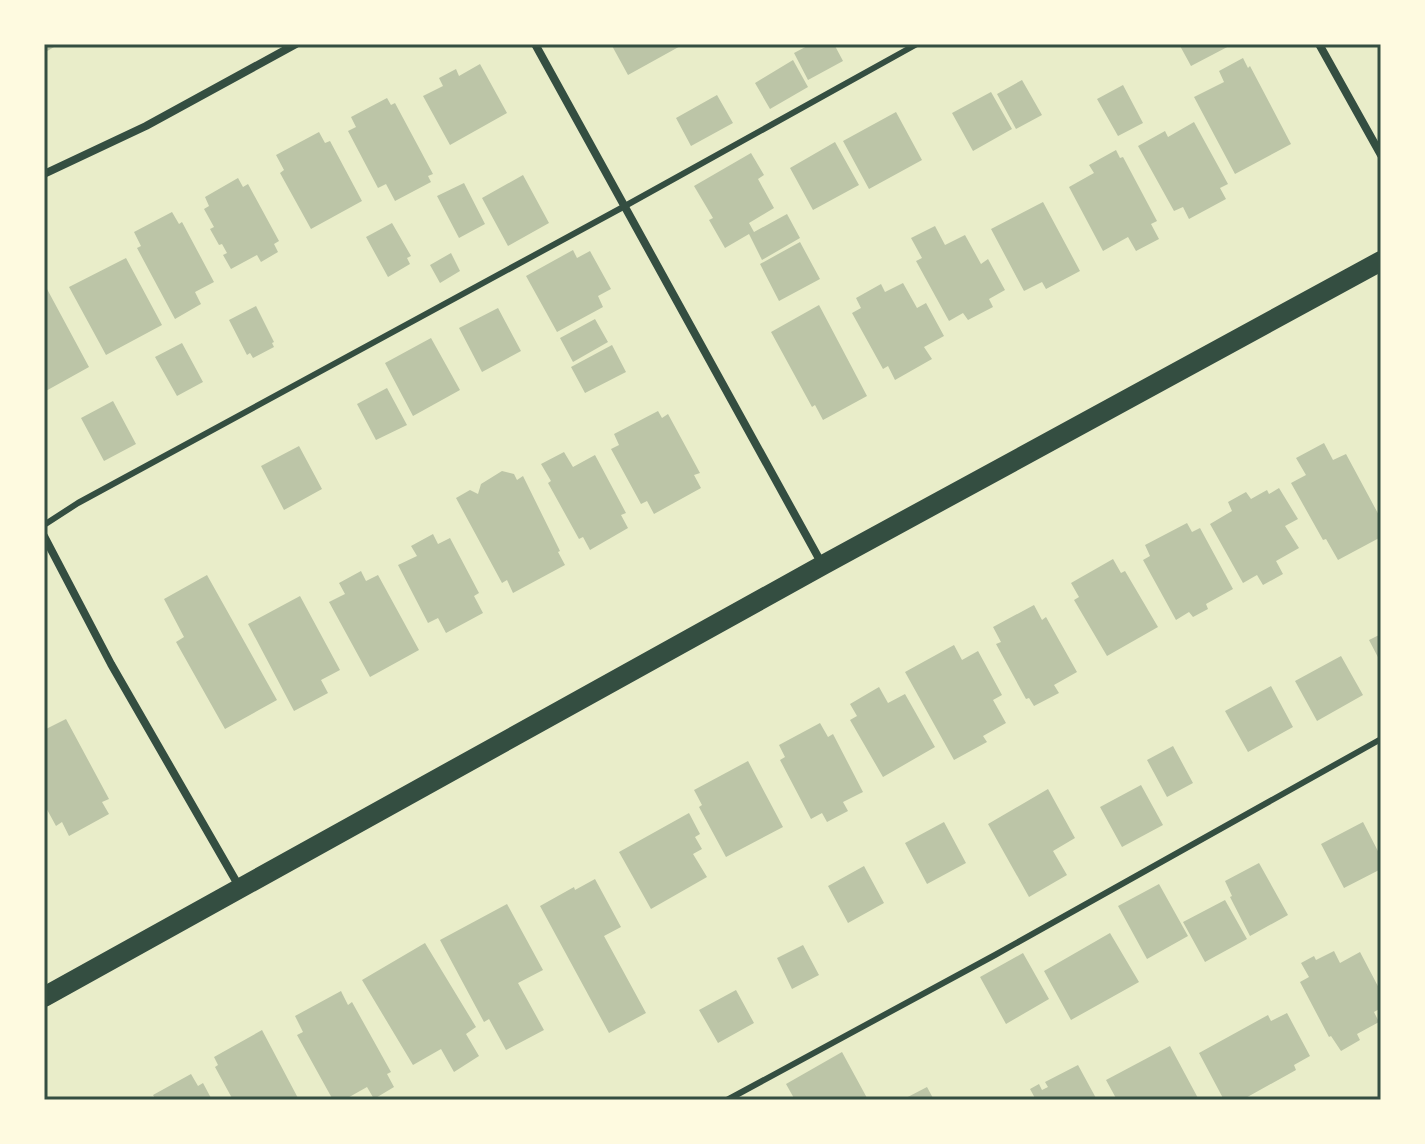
<svg xmlns="http://www.w3.org/2000/svg" width="1425" height="1144" viewBox="0 0 1425 1144" font-family="'Noto Serif',serif">
<rect width="100%" height="100%" fill="#e9edc9"/>
<path fill="#bcc5a7" d="M44,44H59L44,53Z
M611,44H684L628,75Z
M811,44H834L843,61L808,80L794,53Z
M1179,44H1233L1191,66Z
M1243,58L1248,68L1250,66L1291,144L1235,174L1194,97L1224,82L1219,71Z
M793,60L808,87L770,109L755,83Z
M480,64L507,113L450,145L423,96L443,86L439,78L456,69L459,76Z
M1022,80L1042,115L1016,129L997,94Z
M1123,85L1143,123L1118,136L1097,99Z
M991,92L1012,129L973,151L952,113Z
M717,95L733,123L691,146L676,118Z
M387,98L391,105L395,103L433,174L428,176L431,182L395,201L386,184L378,188L348,131L356,127L351,117Z
M896,112L922,160L869,189L843,141Z
M1194,122L1228,184L1220,188L1226,199L1189,219L1183,207L1174,211L1138,146L1165,131L1168,137Z
M319,132L325,143L330,141L362,201L311,229L280,173L284,170L276,155Z
M835,142L859,185L813,210L790,168Z
M1116,150L1120,158L1123,157L1157,221L1151,224L1159,239L1136,251L1128,237L1103,251L1069,187L1094,173L1089,165Z
M751,153L764,175L758,179L774,208L749,223L754,232L787,214L800,238L762,260L749,234L725,248L709,220L713,218L694,186Z
M523,175L549,223L508,246L482,198Z
M238,178L243,187L248,184L279,241L274,244L278,252L261,262L257,255L231,269L223,255L227,253L222,244L219,245L210,229L214,227L204,209L209,206L205,197Z
M464,183L485,224L459,238L437,196Z
M1043,202L1080,271L1046,289L1042,282L1024,291L991,229Z
M172,212L179,224L182,222L214,282L195,292L201,304L175,319L137,248L141,246L134,232Z
M392,223L411,256L407,258L410,264L388,277L366,237Z
M935,226L945,245L965,235L981,264L988,259L1005,290L989,299L993,307L968,320L963,313L949,321L916,261L922,258L911,238Z
M800,242L820,279L779,301L760,264Z
M573,250L577,258L590,251L611,289L598,296L603,307L557,332L526,276Z
M451,253L460,271L440,283L430,265Z
M126,258L162,325L106,355L69,287Z
M903,283L917,308L926,303L944,336L924,347L932,359L895,380L888,366L883,369L852,313L861,308L856,298L881,284L885,292Z
M47,289L89,367L44,392V290Z
M819,305L867,396L823,420L815,405L812,407L771,332Z
M256,306L274,342L272,343L274,347L253,358L250,353L247,355L229,320Z
M498,308L521,351L482,372L459,328Z
M595,319L608,342L573,362L560,338Z
M431,338L460,390L413,416L385,363Z
M182,343L203,382L177,396L155,357Z
M612,345L626,372L585,393L571,367Z
M387,388L407,425L376,440L357,404Z
M113,401L136,444L104,461L81,418Z
M658,411L662,418L668,414L700,473L694,475L701,488L654,514L647,501L641,504L611,449L619,445L614,434Z
M1324,443L1333,460L1346,454L1381,519V537L1338,560L1326,539L1323,540L1291,483L1306,475L1296,458Z
M299,446L322,489L284,510L261,466Z
M564,452L573,467L595,455L626,513L621,515L628,528L590,550L583,537L579,539L548,483L551,481L541,464Z
M502,471L514,474L517,480L523,476L560,551L558,552L565,565L513,593L507,580L502,583L456,498L470,490L478,494L481,484Z
M1279,488L1298,519L1285,526L1299,548L1276,561L1283,574L1263,585L1257,575L1243,583L1210,524L1232,511L1228,502L1246,492L1251,499L1267,490L1269,494Z
M1187,523L1192,532L1200,528L1233,589L1206,604L1208,609L1193,617L1189,612L1176,620L1143,560L1150,556L1145,545Z
M433,534L438,544L450,538L479,593L474,596L483,613L446,633L438,618L428,623L398,565L417,556L411,546Z
M1113,559L1121,573L1125,571L1158,627L1107,656L1074,600L1079,597L1071,583Z
M361,571L366,581L378,575L419,650L370,677L329,602L345,594L339,583Z
M207,575L277,700L225,729L176,642L184,637L164,599Z
M300,596L340,670L321,680L328,693L294,711L248,624Z
M1034,605L1042,620L1046,617L1077,672L1054,685L1059,693L1034,706L1029,698L1026,699L996,644L1001,642L993,627Z
M1381,634V663L1369,640Z
M954,645L962,660L978,651L1002,695L993,700L1006,723L983,736L987,742L954,760L905,672Z
M1341,656L1363,695L1317,721L1295,681Z
M1271,686L1293,727L1248,752L1225,711Z
M879,687L888,703L905,694L935,747L883,777L850,720L857,716L850,704Z
M66,719L109,799L102,802L109,814L69,836L62,822L56,826L44,804V730Z
M820,723L828,737L833,734L863,792L843,802L848,811L827,822L822,813L811,819L780,760L785,757L779,745Z
M1173,746L1193,783L1167,797L1147,760Z
M748,761L783,827L726,857L699,807L702,805L694,790Z
M1141,785L1163,825L1122,847L1100,807Z
M1048,789L1075,838L1053,851L1067,875L1029,897L988,824Z
M689,813L700,834L695,837L702,849L693,854L707,877L651,909L619,852Z
M944,822L966,863L927,884L905,843Z
M1363,822L1381,857V869L1344,888L1321,844Z
M1259,863L1288,915L1250,936L1230,897L1232,896L1225,881Z
M864,866L884,903L848,923L828,886Z
M595,879L621,927L604,936L646,1013L609,1033L540,906L574,887L575,890Z
M1159,884L1188,936L1147,959L1118,906Z
M1225,900L1247,939L1205,962L1183,922Z
M507,904L543,970L518,983L544,1030L506,1050L489,1019L484,1022L440,940Z
M1110,933L1139,982L1071,1020L1044,971Z
M425,943L476,1027L466,1034L479,1056L454,1072L441,1049L413,1065L362,980Z
M803,945L819,975L792,989L777,958Z
M1334,951L1340,963L1360,952L1381,992V1008L1374,1012L1379,1022L1357,1034L1360,1040L1341,1051L1331,1036L1329,1037L1300,982L1309,977L1301,963L1314,956L1316,960Z
M1023,953L1049,999L1006,1024L980,977Z
M736,990L754,1023L718,1043L699,1010Z
M341,991L348,1005L352,1002L391,1072L387,1074L394,1087L374,1099L367,1087L344,1100H333L297,1035L303,1032L295,1016Z
M1287,1013L1310,1056L1294,1065L1296,1070L1242,1100H1224L1199,1053L1268,1015L1271,1021Z
M262,1030L299,1100H233L215,1067L218,1065L214,1057Z
M1170,1046L1199,1100H1117L1106,1080Z
M842,1052L867,1098L863,1100H795L786,1084Z
M1078,1065L1097,1100H1036L1030,1089L1039,1084L1042,1090L1048,1087L1045,1082Z
M191,1074L198,1086L203,1083L212,1100H156L153,1095Z
M927,1087L934,1100H902Z"/>
<g fill="none" stroke-linecap="round" stroke-linejoin="round">
<path stroke="#344e41" stroke-width="6" d="M44,525L78,503L625,206L917,44
M727,1100L995,955L1381,739"/>
<path stroke="#344e41" stroke-width="8" d="M535,44L822,564
M1319,44L1381,155
M44,174L146,126L296,44
M44,536L111,664L240,888"/>
<path stroke="#344e41" stroke-width="20" d="M44,997L823,565L1381,261"/>
</g>
<rect width="1425" height="1144" fill="none" stroke="#fefae0" stroke-width="92"/>
<rect x="46" y="46" width="1333" height="1052" fill="none" stroke="#344e41" stroke-width="3"/>
</svg>
